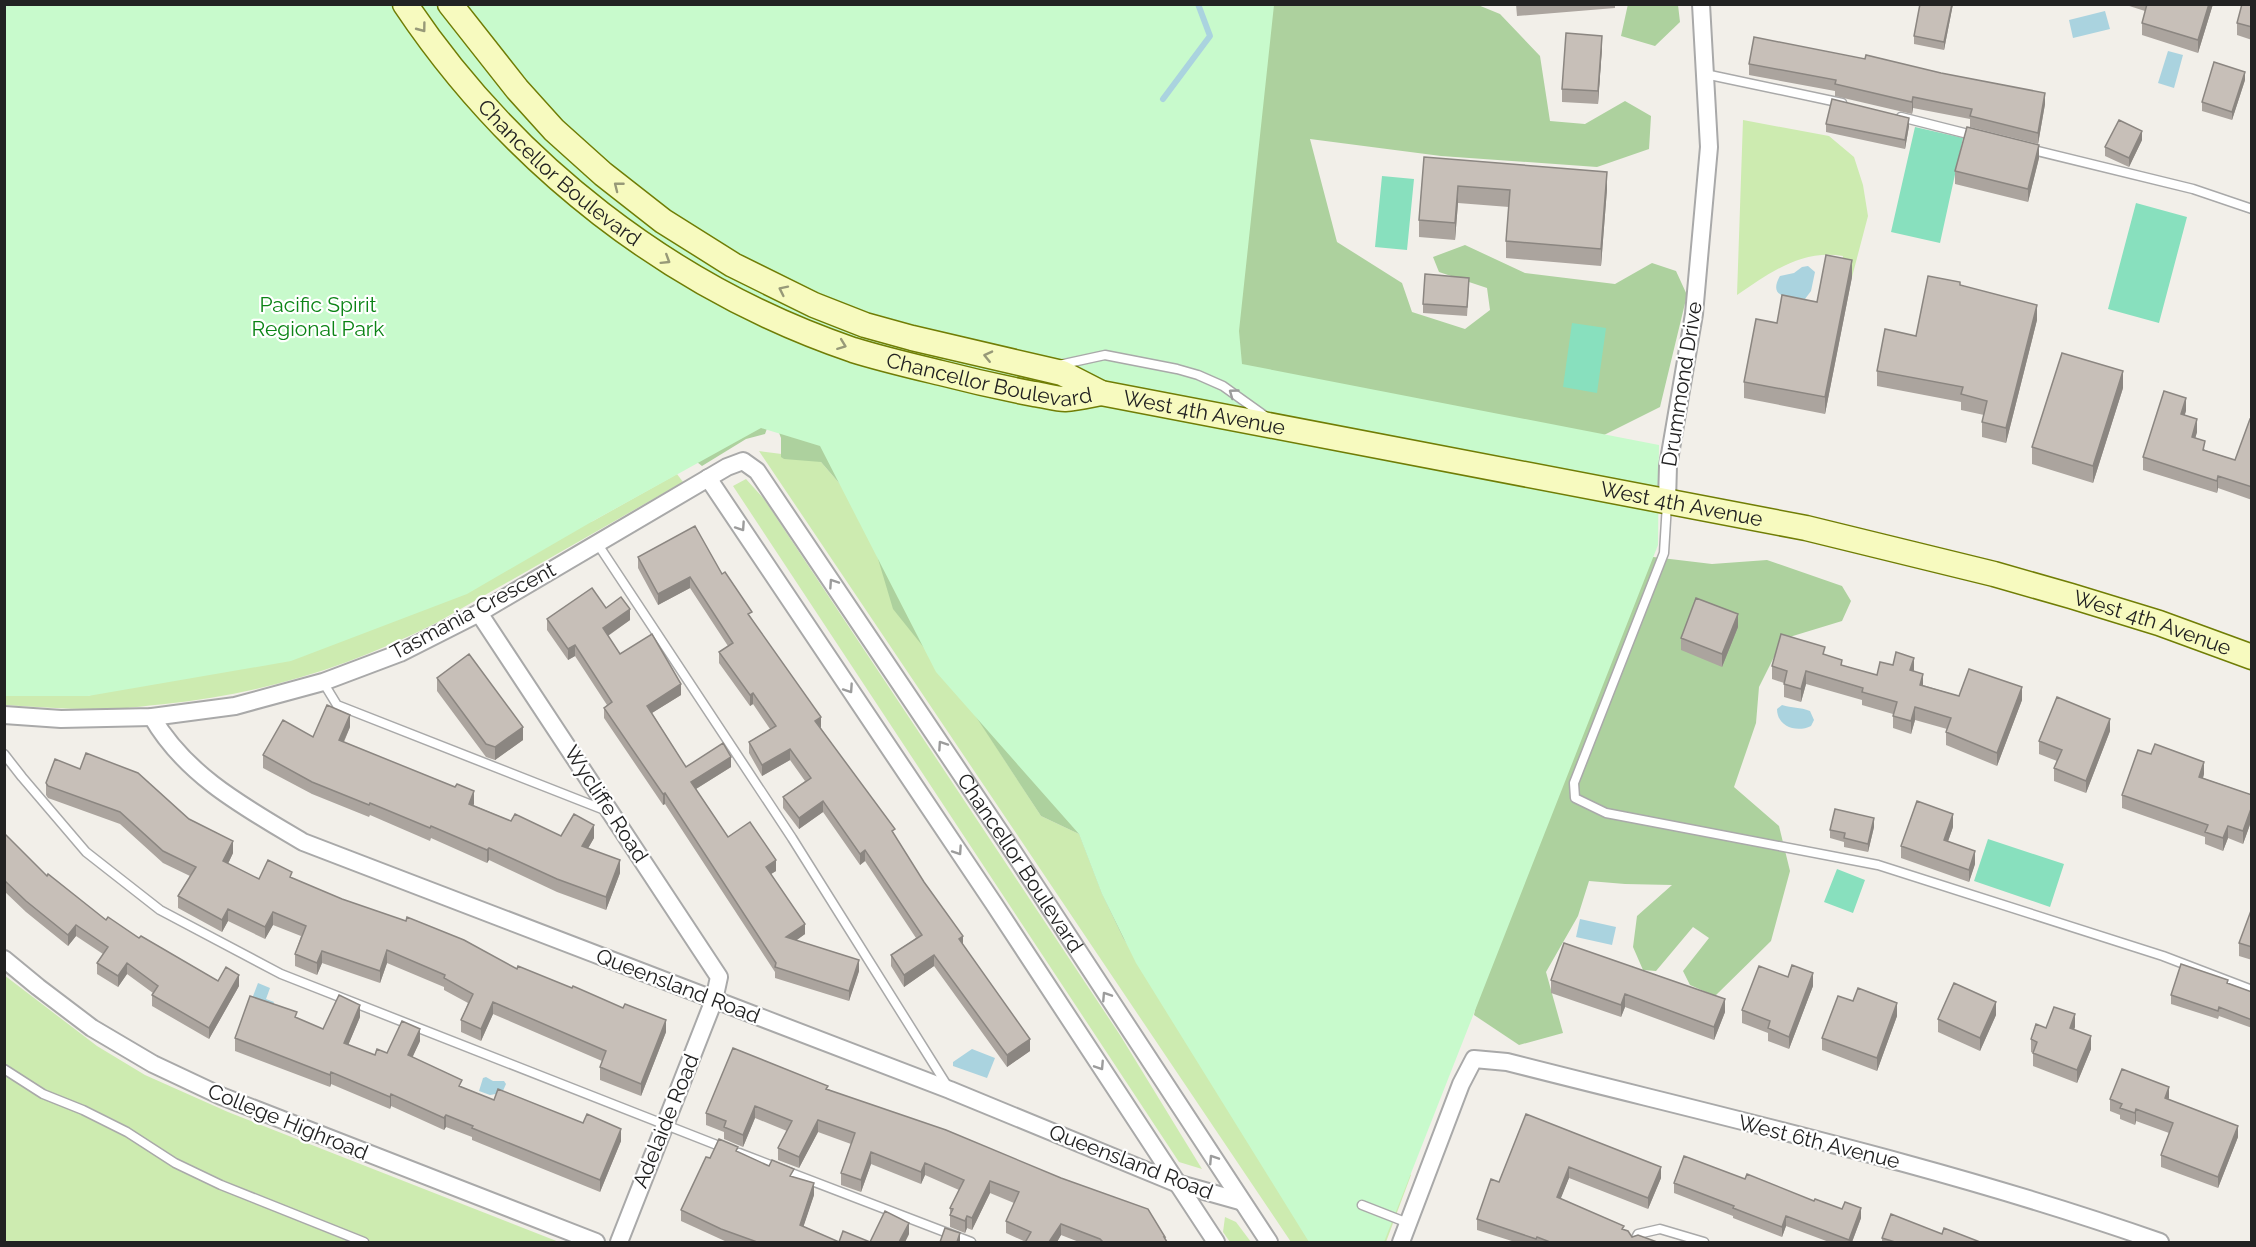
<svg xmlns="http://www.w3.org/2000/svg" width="2256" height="1247" viewBox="0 0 2256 1247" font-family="Raleway,sans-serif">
<rect width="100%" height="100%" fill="#f2efe9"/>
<path fill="#cdebb0" d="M1743,120L1829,136L1854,157L1863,185L1868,216L1852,277L1840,275L1843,256C1801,249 1770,273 1737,295Z
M759,451L813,458L821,462L864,512L961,693L1041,816L1079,834L1102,894L1123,938L1180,1025L1411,1175L1386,1242H1291Z
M677,474L683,482L436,623C349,667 262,694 165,704C142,706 119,710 96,709C66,709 35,707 5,705L4,696H88L593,521Z
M746,479L764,499L1120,1035L1202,1169L1179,1162L733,486Z
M4,975L97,1046L145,1075L228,1112L559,1242H5Z
M1225,1217L1236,1222L1251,1242H1230L1223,1232Z"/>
<path fill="#add19e" d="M1628,4L1678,5L1680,22L1655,46L1621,36Z
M494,5H1478L1500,14L1540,56L1550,121L1585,124L1625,101L1651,116L1649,149L1597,167L1441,156L1310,139L1337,242L1402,283L1412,312L1465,329L1490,310L1487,288L1439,272L1433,257L1465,245L1525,273L1615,284L1652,263L1676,271L1687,295L1660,407L1590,442L1246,375Z
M728,411L1561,546L1712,564L1767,560L1842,586L1851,601L1842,621L1783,639L1759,687L1756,723L1734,787L1779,826L1790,871L1771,941L1715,996L1690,985L1683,971L1709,938L1693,927L1656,971L1643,970L1633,947L1637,916L1672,885L1625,884L1589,881L1578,916L1546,972L1563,1033L1519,1045L1474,1015L1494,912L1164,1000L1123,938L1102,894L1079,834L1041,816L961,694L893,609L864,512L821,462L784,459L781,457V438L775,422L769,423L765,434L746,439L702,466L659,432Z"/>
<path fill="#c8facc" d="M5,5H1274L1239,331L1242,364L1659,445L1658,545L1384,1242H1309L1136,963L1102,894L1079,834L936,672L820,446L761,428L593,521L467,594L291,661L88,696H5Z"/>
<path fill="#88e0be" d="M1915,127L1963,138L1940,243L1891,232Z
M1382,176L1414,179L1407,250L1375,247Z
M2136,203L2187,217L2159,323L2108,309Z
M1572,323L1606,328L1597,393L1563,387Z
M1988,839L2064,864L2050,907L1974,881Z
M1837,869L1865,880L1853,913L1824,902Z"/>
<path fill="#aad3df" d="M2105,11L2110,29L2073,38L2069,20Z
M2168,51L2183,55L2174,88L2158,83Z
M1808,266L1815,272L1811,291L1805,299C1790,297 1767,299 1780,276L1794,273L1802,267Z
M1782,705C1792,708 1800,707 1810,711L1814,720L1811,726C1797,733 1777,727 1777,709Z
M1580,919L1616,927L1612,945L1576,937Z
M258,983L270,988L266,999L274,1002L270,1012L250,1004Z
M972,1049L995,1058L987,1078L953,1066V1062Z
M486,1077L493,1081H504L506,1084L502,1093L490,1095L479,1091L483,1078Z"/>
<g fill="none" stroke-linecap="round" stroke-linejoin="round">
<path stroke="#aad3df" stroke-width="6" d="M1163,99L1210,36L1198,4"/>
<g stroke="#a9a9a9" stroke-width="11">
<path id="lane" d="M1705,74L1842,103
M1901,117L1976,136
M2029,149L2193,189L2252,209
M1059,365L1105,355L1177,369L1198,375L1223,386L1265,416
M1667,504L1664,553L1574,783L1575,798L1606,813L1878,865L2163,956L2252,990
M597,543L792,838L948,1087
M323,682L337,705L607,811
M4,754L22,777L86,852L160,910L281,974L727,1149
M4,1069L43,1094L83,1110L127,1132L175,1163L221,1185L364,1242
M739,1153L971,1242
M1362,1205L1408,1223
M1634,1242L1638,1234L1660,1229L1704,1242"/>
</g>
<g stroke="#a9a9a9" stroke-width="20">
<g id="street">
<path d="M708,478L994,904L1216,1242"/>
<path d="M1667,501L1668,466L1694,314L1709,147L1701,4"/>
<path d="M479,613L719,977L714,1000L619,1242"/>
<path id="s1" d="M4,715L61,719L152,717L235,706L323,682L400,653L479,613L727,467L743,461L757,471L1008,844L1269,1242"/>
<path d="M152,717C186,776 246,808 303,842L950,1090L1176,1183L1240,1201"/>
<path d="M4,959L38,987L92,1028L153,1064L221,1096L596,1242"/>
<path d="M1401,1242L1461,1084L1474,1059L1507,1062C1726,1118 1947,1167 2160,1242"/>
</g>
</g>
<g stroke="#707d05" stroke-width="27">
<g id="secondary">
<path id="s2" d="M405,4C512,164 671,288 853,350C882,359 912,366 941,373C972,381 1003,388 1034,394C1044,395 1055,399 1065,399C1077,398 1090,395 1101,393"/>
<path id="s3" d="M450,4L517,89L554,130L603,174L663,221L733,265L814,305L865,325L912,338L1062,373L1101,393L1806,528L1994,574L2071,596L2159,623L2252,657"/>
</g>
</g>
<use href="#lane" stroke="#fff" stroke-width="8"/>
<use href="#street" stroke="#fff" stroke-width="16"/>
<use href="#secondary" stroke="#f7fabf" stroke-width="24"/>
</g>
<path fill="#aba49e" d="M1516,4H1615V8L1517,16Z
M1920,4H1953L1944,50L1914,44V36Z
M2123,4H2213L2198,53L2142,35V23L2145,11Z
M2252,4V40L2237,35V23Z
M1602,48L1598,104L1562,102V89Z
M1749,64L2045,104L2038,144L1970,127V119L1913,108L1912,114L1835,96V91L1749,75Z
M2245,80L2232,120L2202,111V102Z
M1826,124L1909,126L1905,149L1826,132Z
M2142,140L2129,167L2105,156V147Z
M1424,157L1607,189L1601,266L1506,258V241L1509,207L1458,203L1455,240L1419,237V220Z
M2039,158L2028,202L1955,184V171Z
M1852,277L1825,414L1744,398V382L1817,302Z
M1960,285L2037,320L2006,443L1982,437V422L1984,415L1961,410V402L1877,386V371L1916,336Z
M1469,286L1467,316L1423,313V304Z
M2123,388L2093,483L2032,464V447Z
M2186,411L2184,415L2197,432L2195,438L2205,450L2235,460L2252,420V500L2218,488L2217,493L2143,470V457Z
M638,557L722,574L752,619L821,728L895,836L1030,1051L1007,1067L934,966L904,987L891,966V955L916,938L865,861L860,865L823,812L799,829L783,808V797L805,781L790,760L762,776L749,753V742L770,729L753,704L750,706L719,663V652L728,646L690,588L658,605L638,568Z
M547,619L630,620L608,636L620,654L681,695L652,713L686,767H731L696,789L728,837L776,871L771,874L805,934L796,940L859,971L849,1001L775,978V972L665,804L663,805L604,718V708L607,705L575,656L568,660L547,630Z
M1738,627L1722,667L1681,650V638Z
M1825,654L1842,665L1877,675L1914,671L1923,685L1959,696L2022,700L1997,766L1946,745V732L1947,729L1915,720L1911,734L1893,728V714L1862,705V700L1806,684L1801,702L1784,697V683L1772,679V666Z
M437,678L523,740L495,760L486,757L437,691Z
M350,727L344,742L474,804L473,805L511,821L561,836L594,838L588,848L620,873L606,910L557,892L489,860L487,863L431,838L430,841L370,815L369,817L312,794L263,768V755L313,737Z
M2110,731L2086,793L2054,781V768L2057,761L2039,754V741Z
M2204,774L2203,778L2252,795V819L2243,844L2228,838L2223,851L2205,844V837L2122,808V795Z
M46,783L189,819L233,853L228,864L259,879L292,878L342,899L517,969L666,1032L641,1096L600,1080V1067L602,1061L493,1014L481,1041L461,1032V1020L468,1003L444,990V987L387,963L380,983L322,963L317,975L295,966V954L301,936L273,925L265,939L228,921L222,932L178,908V896L190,876L163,863L120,824L48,798L46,795Z
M1874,827L1868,852L1844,847V842L1830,838V830Z
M1953,827L1948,841L1975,864L1969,882L1901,858V846Z
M4,833L47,876L106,920L218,981L239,986L209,1039L152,1006V995L153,993L127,974L118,987L97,974V963L103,954L76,936L68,946L26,912L4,891Z
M2252,908V960L2239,956V943Z
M1788,977L1813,986L1789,1049L1768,1041V1033L1742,1023V1010Z
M1551,980L1725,1012L1714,1040L1625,1007L1621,1017L1551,993Z
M2228,983L2252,992V1028L2219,1016L2218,1019L2171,1004V995Z
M1853,1001L1897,1016L1877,1071L1822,1050V1038Z
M1996,1015L1980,1051L1938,1032V1019Z
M360,1017L348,1045L375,1055L387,1053L420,1041L412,1057L462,1087L494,1100L621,1141L600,1192L472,1140V1137L446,1127L444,1130L391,1106L390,1109L331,1084L330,1087L235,1051V1038L297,1018L323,1029Z
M2075,1027L2074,1029L2091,1049L2077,1083L2033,1066V1053L2031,1052V1039L2046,1028Z
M828,1089L1165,1240L1167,1242H1079L1061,1235L1057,1242H1026L1006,1233V1221L1014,1203L990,1193L972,1230L967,1228L965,1233L950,1227V1208L959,1190L925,1175L921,1184L871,1164L861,1192L841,1185V1173L851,1144L818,1132L799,1168L778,1160V1148L787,1131L755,1118L743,1147L724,1139V1132L706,1125V1113Z
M2110,1099H2169L2238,1137L2218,1188L2161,1167V1155L2169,1133L2136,1121L2135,1125L2120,1119V1115L2110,1111Z
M1526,1114L1661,1178L1648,1209L1569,1178L1560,1199L1624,1230L1632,1237L1657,1242H1515L1477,1230V1219L1499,1182Z
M738,1152L794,1177L814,1195L803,1227L839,1242H870L909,1234L905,1242H727L681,1221V1210Z
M1745,1179L1814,1201L1861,1218L1852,1242H1829L1786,1226L1782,1237L1733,1218V1216L1674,1193V1183Z
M1942,1234L1980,1242H1882V1238Z"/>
<path fill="#8b8681" d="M1952,4H1953L1944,50V42Z
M2209,4H2213L2198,53V40Z
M1602,36V48L1598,104V91Z
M2245,72V80L2232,120V112Z
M2045,93V104L2038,144V133Z
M1913,97V108L1912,114V102Z
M1909,118V126L1905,149V140Z
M2142,131V140L2129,167V158Z
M2039,145V158L2028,202V189Z
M1607,172V189L1601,266V249Z
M1458,186V203L1455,240V223Z
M1852,260V277L1825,414V397Z
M2037,305V320L2006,443V428Z
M2123,371V388L2093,483V466Z
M2186,398V411L2181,427V414Z
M2197,419V432L2192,450V437Z
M2218,476V488L2217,493V481Z
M690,577V588L658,605V594Z
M630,609V620L603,639V628Z
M1738,614V627L1722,667V654Z
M575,645V656L568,660V649Z
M1914,658V670L1910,683V670Z
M1806,671V684L1801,702V689Z
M1923,674V687L1920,685Z
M681,684V695L647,716V706Z
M2022,687V700L1997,766V753Z
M753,693V704L750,706V695Z
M1915,707V720L1911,734V721Z
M350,715V727L339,752V740Z
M821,717V728L815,721Z
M2110,719V731L2086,793V781Z
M523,727V740L495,760V747Z
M790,749V760L762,776V765Z
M731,757V767L691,792V782Z
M2204,762V774L2199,790V777Z
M474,791V804L469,816V804Z
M665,793V804L663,805V794Z
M823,801V812L799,829V818Z
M2252,806V819L2243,844V831Z
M1953,814V827L1944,853V840Z
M1874,818V827L1868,852V844Z
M594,825V838L582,859V846Z
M2228,826V838L2223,851V838Z
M233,841V853L223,874V861Z
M489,848V860L487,863V850Z
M865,850V861L860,865V854Z
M1975,851V864L1969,882V870Z
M620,860V873L606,910V897Z
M776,860V871L766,877V867Z
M228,909V921L222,932V920Z
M273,912V925L265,939V927Z
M805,924V934L786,948V937Z
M76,925V936L68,946V935Z
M963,936V947L959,939Z
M387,950V963L380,983V971Z
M322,951V963L317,975V963Z
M934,955V966L904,987V975Z
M859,960V971L849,1001V991Z
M127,963V974L118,987V976Z
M1813,973V986L1789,1049V1037Z
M239,975V986L209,1039V1028Z
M1625,994V1007L1621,1017V1005Z
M1725,999V1012L1714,1040V1027Z
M493,1002V1014L481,1041V1029Z
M1996,1002V1015L1980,1051V1038Z
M1897,1003V1016L1877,1071V1058Z
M360,1005V1017L344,1055V1043Z
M2075,1014V1027L2070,1040V1028Z
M666,1020V1032L641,1096V1084Z
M420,1029V1041L408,1067V1055Z
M2091,1036V1049L2077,1083V1070Z
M1030,1039V1051L1007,1067V1055Z
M331,1072V1084L330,1087V1075Z
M2169,1087V1098L2165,1109V1098Z
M391,1094V1106L390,1109V1097Z
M755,1106V1118L743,1147V1135Z
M2136,1109V1121L2135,1125V1113Z
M446,1115V1127L444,1130V1118Z
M818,1120V1132L799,1168V1157Z
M2238,1126V1137L2218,1188V1177Z
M621,1129V1141L600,1192V1180Z
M871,1152V1164L861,1192V1180Z
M925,1163V1175L921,1184V1172Z
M1569,1167V1178L1557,1208V1197Z
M1661,1167V1178L1648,1209V1198Z
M990,1181V1193L972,1230V1218Z
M814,1183V1195L800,1237V1225Z
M1861,1208V1218L1852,1242H1849V1240Z
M967,1216V1228L965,1233V1221Z
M1786,1216V1226L1782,1237V1227Z
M909,1223V1234L905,1242H899Z
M1061,1224V1235L1057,1242H1049Z
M960,1233V1242H957Z"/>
<path fill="#c7bfb8" stroke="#8b8681" stroke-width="1.5" d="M1920,4H1952L1944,42L1914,36Z
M2147,4H2209L2198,40L2142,23Z
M2242,4H2252V27L2237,23Z
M1566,33L1602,36L1598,91L1562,89Z
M1754,37L1865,59L1866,55L1941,73L2045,93L2038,133L1970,116L1972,109L1913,97L1912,102L1835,84L1836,80L1749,64Z
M2214,62L2245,72L2232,112L2202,102Z
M1832,99L1909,118L1905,140L1826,124Z
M2119,120L2142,131L2129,158L2105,147Z
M1967,127L2039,145L2028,189L1955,171Z
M1424,157L1607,172L1601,249L1506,241L1510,190L1458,186L1455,223L1419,220Z
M1826,255L1852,260L1825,397L1744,382L1756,319L1777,323L1782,295L1817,302Z
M1425,274L1469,278L1467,307L1423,304Z
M1928,276L1960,282V285L2037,305L2006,428L1982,422L1987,401L1961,394L1963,387L1877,371L1885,329L1916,336Z
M2062,353L2123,371L2093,466L2032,447Z
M2164,391L2186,398L2181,414L2197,419L2192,437L2205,441L2203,450L2235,460L2250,419L2252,420V487L2218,476L2217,481L2143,457Z
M695,526L722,574L725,572L752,612L748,614L821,717L815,721L895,829L892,831L924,882L963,936L959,939L1030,1039L1007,1055L934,955L904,975L891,955L922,935L865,850L860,854L823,801L799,818L783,797L811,778L790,749L762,765L749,742L776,726L753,693L750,695L719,652L733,643L690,577L658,594L638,557Z
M592,588L606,608L621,597L630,609L603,628L620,654L652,634L681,684L647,706L686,767L723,743L731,757L691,782L728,837L750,822L776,860L766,867L805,924L786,937L859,960L849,991L775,967L776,963L665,793L663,794L604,708L612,702L575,645L568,649L547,619Z
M1696,598L1738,614L1722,654L1681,638Z
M1781,634L1825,647L1823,654L1842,660L1841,665L1877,675L1880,662L1893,665L1896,652L1914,658L1910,670L1923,674L1920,685L1959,696L1969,669L2022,687L1997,753L1946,732L1951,718L1915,707L1911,721L1893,716L1897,702L1862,692L1863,688L1806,671L1801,689L1784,684L1787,671L1772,666Z
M469,654L523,727L495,747L486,744L437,678Z
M2057,697L2110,719L2086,781L2054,768L2062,750L2039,741Z
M327,705L350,715L339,740L455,787L457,784L474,791L469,804L511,821L515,814L561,836L574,814L594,825L582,846L620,860L606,897L557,879L489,848L487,850L431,826L430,828L370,803L369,805L312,782L263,755L283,720L313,737Z
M2155,744L2204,762L2199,777L2252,795V806L2243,831L2228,826L2223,838L2205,832L2208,825L2122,795L2138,750L2151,754Z
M86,753L138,773L189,819L233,841L223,861L259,879L268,860L292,872L290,877L342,899L406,921L407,917L464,940L517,969L518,966L572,988L573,986L623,1008L625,1004L666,1020L641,1084L600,1067L606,1051L493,1002L481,1029L461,1020L473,994L444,978L445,975L387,950L380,971L322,951L317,963L295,954L306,926L273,912L265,927L228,909L222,920L178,896L196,867L163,851L120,812L48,786L46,783L55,759L80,769Z
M1917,801L1953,814L1944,840L1975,851L1969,870L1901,846Z
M1835,809L1874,818L1868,844L1844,838L1845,833L1830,830Z
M4,833L47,876L48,874L106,920L108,917L139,938L141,936L218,981L226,967L239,975L209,1028L152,995L158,986L127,963L118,976L97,963L108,947L76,925L68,935L26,901L4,880Z
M2252,908V947L2239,943Z
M1564,943L1725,999L1714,1027L1625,994L1621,1005L1551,980Z
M2181,964L2228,980L2227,983L2252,992V1020L2219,1007L2218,1011L2171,995Z
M1792,965L1813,973L1789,1037L1768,1028L1770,1021L1742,1010L1759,966L1788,977Z
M1954,983L1996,1002L1980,1038L1938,1019Z
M1858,988L1897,1003L1877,1058L1822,1038L1838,996L1853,1001Z
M339,995L360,1005L344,1043L375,1055L377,1049L387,1053L402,1021L420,1029L408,1055L462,1080L459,1086L494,1100L498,1089L583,1123L587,1114L621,1129L600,1180L472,1128L473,1126L446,1115L444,1118L391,1094L390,1097L331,1072L330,1075L235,1038L250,996L297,1012L295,1017L323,1029Z
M2054,1007L2075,1014L2070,1028L2091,1036L2077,1070L2033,1053L2037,1042L2031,1039L2036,1024L2046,1028Z
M733,1048L828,1086L826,1089L946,1130L1061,1178L1148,1209L1165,1237H1164L1167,1242H1103L1100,1239L1061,1224L1049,1242H1028L1026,1241L1031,1232L1006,1221L1019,1192L990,1181L972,1218L967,1216L965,1221L950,1215L953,1209L950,1208L964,1180L925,1163L921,1172L871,1152L861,1180L841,1173L855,1133L818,1120L799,1157L778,1148L792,1121L755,1106L743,1135L724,1127L726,1121L706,1113Z
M2122,1069L2169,1087L2165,1098L2238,1126L2218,1177L2161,1155L2173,1123L2136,1109L2135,1113L2120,1108L2122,1104L2110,1099Z
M1526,1114L1661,1167L1648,1198L1569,1167L1557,1197L1624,1226L1622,1229L1628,1231L1632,1237L1638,1235L1657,1242H1550L1537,1237L1536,1239L1477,1219L1491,1179L1499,1182Z
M719,1139L738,1147L736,1151L769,1166L772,1160L794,1169L790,1176L814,1183L800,1225L839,1242L843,1231L870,1242L885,1211L909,1223L899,1242H757L721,1229L681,1210L706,1157L710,1158Z
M1684,1156L1745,1179L1747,1174L1814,1201L1815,1199L1842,1209L1845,1202L1861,1208L1849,1240L1786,1216L1782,1227L1733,1208L1734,1206L1674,1183Z
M1891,1214L1942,1234L1944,1228L1980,1242H1895L1882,1238Z
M945,1228L960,1233L957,1242H940Z"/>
<defs><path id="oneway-chevron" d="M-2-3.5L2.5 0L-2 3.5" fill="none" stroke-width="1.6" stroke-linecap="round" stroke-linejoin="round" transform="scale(1.5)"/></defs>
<g stroke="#979978">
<use href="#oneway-chevron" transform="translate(422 28) rotate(53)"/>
<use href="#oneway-chevron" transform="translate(618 186) rotate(-142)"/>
<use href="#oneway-chevron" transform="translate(666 260) rotate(32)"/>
<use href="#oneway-chevron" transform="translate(783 290) rotate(-154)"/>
<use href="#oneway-chevron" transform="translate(842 345) rotate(21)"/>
<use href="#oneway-chevron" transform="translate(988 356) rotate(-167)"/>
</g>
<g stroke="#9c9c9c">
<use href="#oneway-chevron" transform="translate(1233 393) rotate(-144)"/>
<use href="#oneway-chevron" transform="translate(741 527) rotate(56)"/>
<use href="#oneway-chevron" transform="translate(833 583) rotate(-124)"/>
<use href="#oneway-chevron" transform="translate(849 689) rotate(56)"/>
<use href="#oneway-chevron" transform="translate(942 745) rotate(-124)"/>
<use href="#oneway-chevron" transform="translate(958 851) rotate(56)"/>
<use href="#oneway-chevron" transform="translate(1106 996) rotate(-123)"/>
<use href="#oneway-chevron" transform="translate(1100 1066) rotate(57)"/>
<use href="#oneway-chevron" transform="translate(1213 1159) rotate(-123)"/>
</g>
<g text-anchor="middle" stroke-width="4.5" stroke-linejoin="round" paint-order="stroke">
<g font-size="21" fill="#222" stroke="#fff">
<text dy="7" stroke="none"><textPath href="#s2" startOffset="230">Chancellor Boulevard</textPath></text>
<text dy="7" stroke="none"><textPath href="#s2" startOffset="716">Chancellor Boulevard</textPath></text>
<text transform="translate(1682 384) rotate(-81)" y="7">Drummond Drive</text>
<text dy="7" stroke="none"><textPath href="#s3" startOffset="885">West 4th Avenue</textPath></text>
<text dy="7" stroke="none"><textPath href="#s3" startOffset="1371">West 4th Avenue</textPath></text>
<text transform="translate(473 611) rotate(-28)" y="7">Tasmania Crescent</text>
<text dy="7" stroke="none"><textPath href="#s3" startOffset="1857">West 4th Avenue</textPath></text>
<text transform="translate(606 804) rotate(57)" y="7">Wycliffe Road</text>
<text dy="7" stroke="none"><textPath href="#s1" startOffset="1288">Chancellor Boulevard</textPath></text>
<text transform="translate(678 986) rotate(21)" y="7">Queensland Road</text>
<text transform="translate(666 1121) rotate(-68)" y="7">Adelaide Road</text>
<text transform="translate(288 1122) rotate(22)" y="7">College Highroad</text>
<text transform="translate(1819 1142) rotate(14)" y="7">West 6th Avenue</text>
<text transform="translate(1131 1162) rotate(21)" y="7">Queensland Road</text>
</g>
<g font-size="21" fill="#0c8416" stroke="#fff">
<text x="318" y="312">Pacific Spirit<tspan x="318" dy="24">Regional Park</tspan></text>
</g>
</g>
<rect width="2256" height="1247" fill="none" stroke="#222222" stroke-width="12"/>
</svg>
